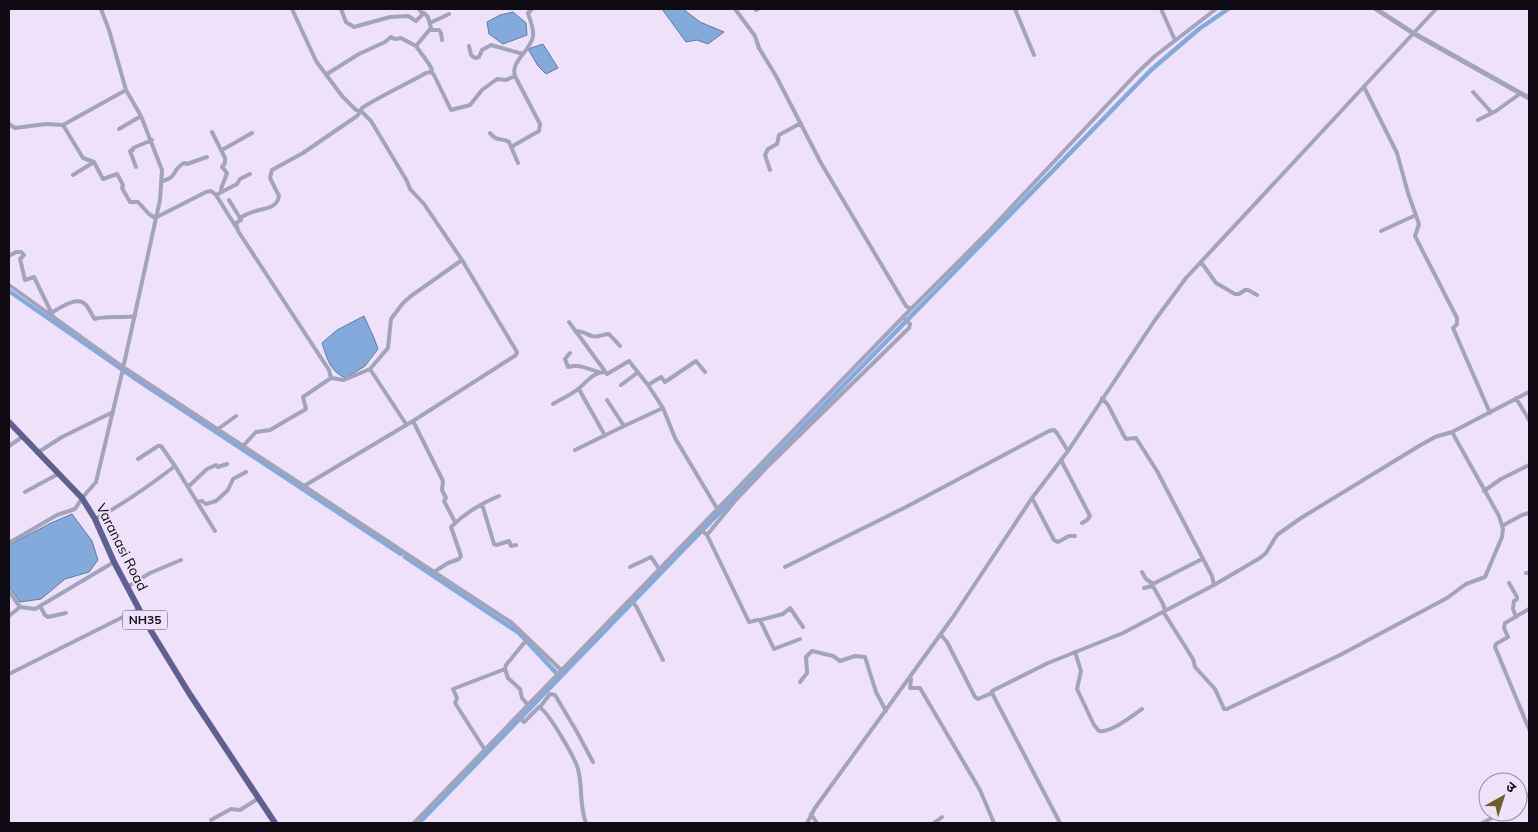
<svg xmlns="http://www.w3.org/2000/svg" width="1538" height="832" viewBox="0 0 1538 832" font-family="Mulish,'Noto Sans Devanagari',sans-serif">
<rect width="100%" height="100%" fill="#efe1fa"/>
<path fill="#84a9db" stroke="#617a9f" d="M662,9H683L700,22L724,32L708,44L697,40L686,42Z
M513,12L526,23L527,35L503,44L489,34L487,22L500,15Z
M543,44L558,68L546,74L538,66L528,49Z
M364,316L374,338L378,349L365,366L346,378C330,372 327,358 322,343L337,330Z
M72,514L92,541L98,560L89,572L65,579L41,599L20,602L9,586V545L51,523Z"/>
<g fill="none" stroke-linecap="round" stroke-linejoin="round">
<path stroke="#84a9db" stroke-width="4.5" d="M9,291L133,377L401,554
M405,557L519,633L559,676
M419,823L686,547L1151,70L1199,29L1228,9"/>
<path stroke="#a2a3bd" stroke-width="4" d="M341,9L346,22L354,27L390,17L408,16L416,21L424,13
M419,9L422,13H424L428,17L431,28L416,46L429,64L432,70L431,72
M735,9L755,36L759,48L776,76L821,163L906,306L911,309
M1015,9L1034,55
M1161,9L1175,40
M756,10L758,9
M430,23L449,14
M430,30H439L441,33L442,40
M469,46L471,55L475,58L479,57L482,50L491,45L523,54
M327,74L359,54L385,42L391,37L395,39L401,38L416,46
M515,76C510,61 531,51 533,36C534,29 530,20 528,13L532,9
M1364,87L1397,153L1408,193L1419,224L1415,236L1457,318V324L1453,328L1490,413
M1473,92L1492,113
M1478,120L1496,111L1521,93
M9,124L15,128L46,124L63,125L126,90
M63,125L83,158L94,162L103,179L117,174L123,185L122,188L130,202H138L149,214L155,218L206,192L211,191L216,195L236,227
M119,129L141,116
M212,132L225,158V163L222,167L227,173L221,189L222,191
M490,133C498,143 502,137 509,142L518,163
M222,150L252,133
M136,167L130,151L133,150V148L152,140
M770,170L765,155L768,149L777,144L779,135L801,123
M73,175L94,162
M163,181C179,176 171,170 184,163L187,164L207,157
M216,195L237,184L240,179L250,174
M229,200L240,218
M1381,231L1416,215
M9,256L16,252H21L24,255L20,259L25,280L34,277L53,316
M1201,262L1216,283L1235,294H1239L1245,290H1248L1257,295
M9,285L123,367L304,486L413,421L516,355L517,352L462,260L424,204L410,189L407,181L371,121L361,111L362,108C382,95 405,85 426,73L431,72L434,75L451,110L470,105L482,90L497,79L506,80L515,76L540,124L539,131L511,147
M51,313C60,308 77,295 86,305C90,309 91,315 95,319C103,316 124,318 135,316
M569,322L607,374L629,361L648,385L663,408L675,438L718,510
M575,331C582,330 585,334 592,336C597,338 603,334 609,334L620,346
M570,353L565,359L568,367C581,364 586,369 599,372
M370,369L388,348L391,319L403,303L411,296L462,260
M331,378L344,380L370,369L406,424
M621,385L637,373
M648,385L661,377L665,382L696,361L705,372
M579,389C587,405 597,420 605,436
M1516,398L1529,420
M607,400L624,426L663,408
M553,404C561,399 571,395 578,389C587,382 593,372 605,372
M413,421L443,481L442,490L446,498L444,501L455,522
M218,429L236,416
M9,446L22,437
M243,446L256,432L270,430L306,409L303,397L331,378L329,370L238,231L236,223L241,220L240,218C245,215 251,212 256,211C266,208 277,208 279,196L270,178L272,170L303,153L357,116L361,111L356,110L342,96L316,61L292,9
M575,450L624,426
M37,453L62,437L113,412
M138,459L158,446H161L175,466
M1061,460L1090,516L1087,520L1082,523
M304,486L434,572L448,563L459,559L461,556L451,527C464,514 482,503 499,496
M188,487L207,469L216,465L218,467L227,464
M1484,491L1501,479L1529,465
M25,492L58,474
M1032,498L1054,540L1058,542L1069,536H1075
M197,502L202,501L206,504L216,501L228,490L233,479L246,472
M482,504L494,544L497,545L509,541L511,546L516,545
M95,519C124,504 149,486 175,466L215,531
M1502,526L1522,515L1529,513
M700,529L707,535L749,622L757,620H760L774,649L800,639
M707,535L734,502L768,466L909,328L910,324L903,317
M9,543L57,515L75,509L82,498L96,482L122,373L160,200L162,170L141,116L126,90L109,30L101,9
M630,567L651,557L660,570
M785,567L906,507L1049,431L1054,430L1057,433L1068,451
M434,572L512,623L561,670
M1142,572L1146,579L1153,584L1202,559
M1526,573H1529
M1509,583L1517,597V599L1514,601L1513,609L1516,617
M1214,585L1260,558L1266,553L1277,535L1301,518L1419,446L1435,437L1452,432L1529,392
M127,587L150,573L181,560
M1144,588L1152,586L1154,588L1163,604L1165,610
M9,591L20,607L35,609L114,562
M630,600L636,606L663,660
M40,606L45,615L48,617L66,613
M1529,609L1505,623L1504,628L1508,637L1496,644L1495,647L1529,729
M1163,612L1166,616L1193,659L1195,667L1215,689L1224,709H1227L1340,655L1447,598L1466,584L1485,577L1502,537L1503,529L1499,516L1452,432
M9,616L20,607
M760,620L783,614L790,608L803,627
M941,635L947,642L975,697L978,699L992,693
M1075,652L1081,671L1077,689L1094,725L1099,731C1111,733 1132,716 1142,709
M9,674L139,609
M911,679L910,688H920L980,790L994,823
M800,682L807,673L806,657L812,651L833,656L840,661L855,656L865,657L876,692L886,711
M528,705L522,698L520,689L508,678L505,669L506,665L524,643L529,639
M540,707L550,694L555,695L577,732L593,762
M518,717L524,722L539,707C548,711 575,758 578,769C583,788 579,805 586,823
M485,750L455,703L457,698L453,689L505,669
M1518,802L1529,794
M811,814L817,823
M211,820L231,809L240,810L259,798
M414,823L903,317L988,232L1137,73L1155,56L1216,9
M807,823L815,808L953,617L1032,498L1068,451L1155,320L1186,278L1436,9
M934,823L942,817
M1060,823L993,695L992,691L1048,663L1123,633L1214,585L1212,576L1157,471L1136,438L1126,439L1124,436L1108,405L1102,398
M1482,823L1504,812"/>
<path stroke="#a2a3bd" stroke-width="5" d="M1376,9L1413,33L1529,98"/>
<path stroke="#606090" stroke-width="6" d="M9,422L82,498L95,519L114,562L148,626L189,693L275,823"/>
</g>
<g text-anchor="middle" stroke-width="4" stroke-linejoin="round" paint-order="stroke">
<rect fill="#efe1fa" stroke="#534b58" stroke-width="1" x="122.5" y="610.5" width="45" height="19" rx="4"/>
<g font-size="12" font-weight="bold" fill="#100b13">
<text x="145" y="624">NH35</text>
</g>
<g font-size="14" fill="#100b13" stroke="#efe1fa">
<text transform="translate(122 547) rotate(63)" y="5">Varanasi Road</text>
</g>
</g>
<rect width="1538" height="832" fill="none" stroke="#100b13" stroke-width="20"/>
<g transform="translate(1503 797) rotate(39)"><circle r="24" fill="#efe1fa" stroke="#968b9e"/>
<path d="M0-4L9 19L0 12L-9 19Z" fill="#705d2b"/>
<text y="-8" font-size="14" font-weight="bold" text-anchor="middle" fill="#100b13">उ</text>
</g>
</svg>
